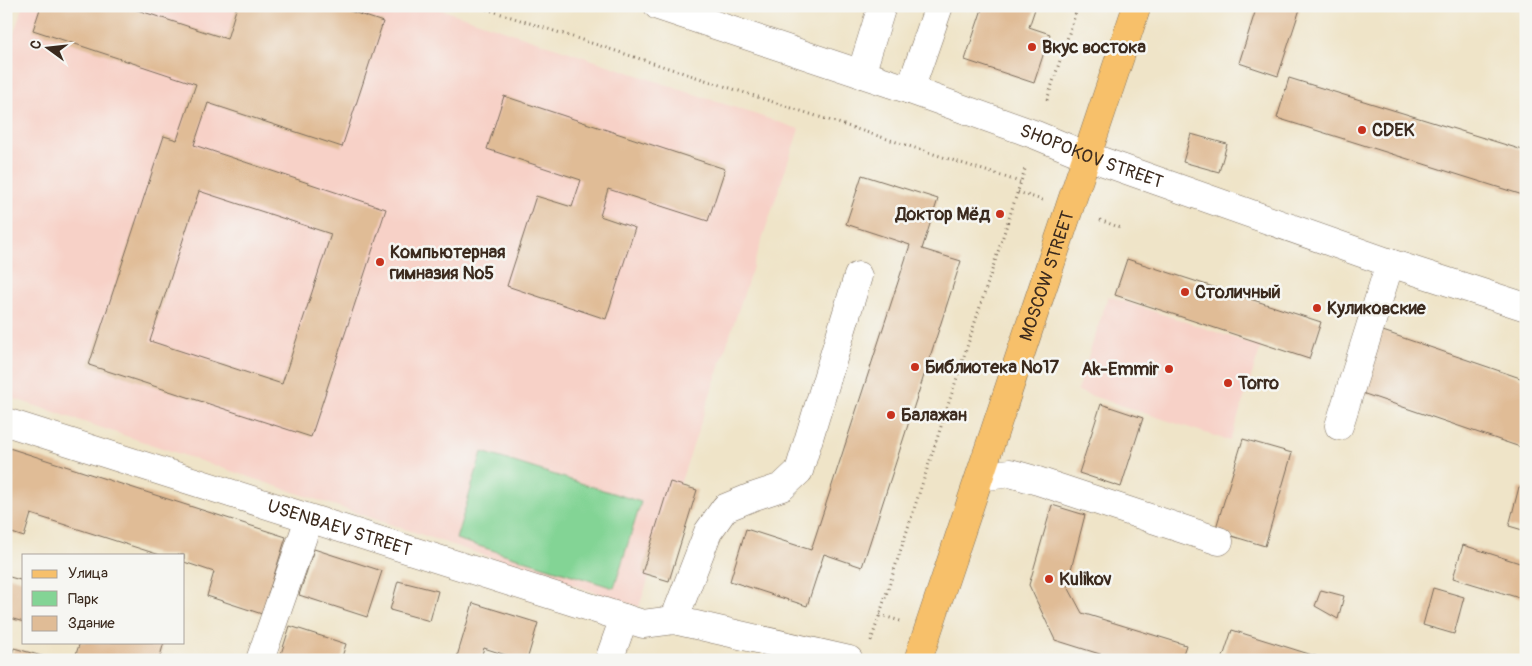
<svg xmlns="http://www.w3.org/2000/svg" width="1532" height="666" viewBox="0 0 1532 666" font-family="Pangolin,sans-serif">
<rect width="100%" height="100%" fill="#f6f6f2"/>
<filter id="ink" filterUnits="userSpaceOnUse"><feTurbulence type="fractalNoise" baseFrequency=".02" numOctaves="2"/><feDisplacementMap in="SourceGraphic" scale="10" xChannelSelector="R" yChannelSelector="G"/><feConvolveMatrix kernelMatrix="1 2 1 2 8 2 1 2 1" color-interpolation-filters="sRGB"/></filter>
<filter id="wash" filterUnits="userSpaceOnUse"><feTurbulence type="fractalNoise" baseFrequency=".0096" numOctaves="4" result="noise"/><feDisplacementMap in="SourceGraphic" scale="20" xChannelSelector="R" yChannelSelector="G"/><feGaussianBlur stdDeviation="1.12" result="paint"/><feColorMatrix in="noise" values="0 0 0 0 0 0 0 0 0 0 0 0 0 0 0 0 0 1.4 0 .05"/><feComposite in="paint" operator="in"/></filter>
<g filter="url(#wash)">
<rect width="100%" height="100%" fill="#efe4c8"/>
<path fill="#f7d1c7" d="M23,6H431L799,129L639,607L6,396V56Z
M1108,296L1261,347L1230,441L1077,391Z"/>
<path fill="#83d495" stroke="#5f7f5a" d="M482,452L641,502L614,588L456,539Z"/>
<g id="blocks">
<path fill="#e0bc96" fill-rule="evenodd" d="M41,6H125L227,39L237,6H335L383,22L342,147L208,103L194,145L386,209L311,437L89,365L164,136L177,140L196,84L33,30ZM199,191L331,234L282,384L150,341Z
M983,6H1036L1029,27L1050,34L1034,83L965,60Z
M1257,6H1301L1278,76L1239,63Z
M1289,78L1526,151V196L1277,118Z
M504,96L725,169L708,221L608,189L600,216L635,228L606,319L507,286L536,196L572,207L581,180L487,149Z
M1191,134L1227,144L1219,172L1183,162Z
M862,175L938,199L922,249L961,261L862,567L824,554L807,606L730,581L746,529L811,550L910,245L846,224Z
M1127,259L1321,322L1309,359L1115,295Z
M1380,330L1526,380V449L1359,392Z
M1101,404L1143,418L1121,487L1079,473Z
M1243,439L1292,453L1265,546L1215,531Z
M6,447L286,537L262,614L207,596L214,572L184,562V555H160L31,514L24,537L6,531Z
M670,482L697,490L669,581L642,573Z
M1519,487L1526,489V531L1509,526Z
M1052,505L1085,515L1067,585L1082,613L1186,645L1181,660H1119L1055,640L1029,585Z
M1463,545L1526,565V600L1453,578Z
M314,549L382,571L367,617L299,595Z
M6,576L24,581V622L6,617Z
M398,581L438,591L430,621L390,610Z
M1433,588L1464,597L1454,634L1423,625Z
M1321,590L1344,596L1338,619L1315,606Z
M473,603L538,623L527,660H521L484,648L480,660H456Z
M290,626L346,644L341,660H279Z
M1232,630L1325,659V660H1222Z
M80,642H164L159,660H74Z
M14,648L52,659V660H10Z"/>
</g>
</g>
<g filter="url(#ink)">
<use href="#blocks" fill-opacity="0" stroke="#7a6b5a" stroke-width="1"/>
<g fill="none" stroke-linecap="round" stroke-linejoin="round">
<g stroke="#7a6b5a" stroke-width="29">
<g id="minor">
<path id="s1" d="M658,6L910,90L1036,135L1087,156L1390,263L1526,307"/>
<path d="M861,74L882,6"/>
<path d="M910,90L939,6"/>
<path id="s2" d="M6,422L643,624L674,620L849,660"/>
<path d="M1339,426L1390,263"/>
<path d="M980,477L1010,473L1038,481L1219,541"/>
<path d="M674,620L708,532L725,508L752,497L782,487L799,471L858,276"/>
<path d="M260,660L309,519"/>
<path d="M609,660L624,618"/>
</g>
</g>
<g stroke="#7a6b5a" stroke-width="29">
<g id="major">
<path id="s3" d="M918,660L1137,6"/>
</g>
</g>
<path stroke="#7a6b5a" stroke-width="3" stroke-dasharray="1 4" stroke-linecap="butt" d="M477,6L1020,182
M1047,100L1078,6
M1018,192L1045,201
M1100,220L1121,228
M880,615L904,622
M871,641L1026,166"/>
<use href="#minor" stroke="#fff" stroke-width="28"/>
<use href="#major" stroke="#f7c06b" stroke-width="28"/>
</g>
</g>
<g fill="#c8321e" stroke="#f6f6f2" stroke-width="2">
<circle cx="1032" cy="47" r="5"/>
<circle cx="1362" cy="130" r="5"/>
<circle cx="1000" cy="214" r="5"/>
<circle cx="380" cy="262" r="5"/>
<circle cx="1185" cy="292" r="5"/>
<circle cx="1317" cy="308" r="5"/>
<circle cx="915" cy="367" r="5"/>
<circle cx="1169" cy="369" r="5"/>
<circle cx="1228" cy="383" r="5"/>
<circle cx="891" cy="415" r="5"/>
<circle cx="1049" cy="579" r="5"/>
</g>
<g text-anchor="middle" stroke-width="5" stroke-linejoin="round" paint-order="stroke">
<g font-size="18" font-weight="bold" fill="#3b2a1e" stroke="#f6f6f2" text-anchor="start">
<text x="1042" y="53">Вкус востока</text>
<text x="1372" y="136">CDEK</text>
<text x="990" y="220" text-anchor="end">Доктор Мёд</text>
<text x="390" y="258">Компьютерная<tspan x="390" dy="21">гимназия №5</tspan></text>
<text x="1195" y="298">Столичный</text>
<text x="1327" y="314">Куликовские</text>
<text x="925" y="373">Библиотека №17</text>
<text x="1159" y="375" text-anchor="end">Ak-Emmir</text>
<text x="1238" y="389">Torro</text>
<text x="901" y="421">Балажан</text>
<text x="1059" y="585">Kulikov</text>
</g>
<g font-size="18" fill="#3b2a1e" stroke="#f6f6f2">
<text dy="6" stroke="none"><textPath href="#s1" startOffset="459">SHOPOKOV STREET</textPath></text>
<text dy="6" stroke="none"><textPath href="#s3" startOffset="405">MOSCOW STREET</textPath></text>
<text dy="6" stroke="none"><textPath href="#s2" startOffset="350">USENBAEV STREET</textPath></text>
</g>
</g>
<rect width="1532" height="666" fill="none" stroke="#f6f6f2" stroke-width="25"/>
<rect x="22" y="554" width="162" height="90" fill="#f6f6f2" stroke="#aba49d"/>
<rect x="32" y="570" width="25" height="8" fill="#f7c06b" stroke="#aba49d"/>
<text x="68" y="578" font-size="15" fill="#3b2a1e">Улица</text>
<rect x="32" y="591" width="25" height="15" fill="#83d495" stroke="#aba49d"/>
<text x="68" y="604" font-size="15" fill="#3b2a1e">Парк</text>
<rect x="32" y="616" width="25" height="15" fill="#e0bc96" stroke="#aba49d"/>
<text x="68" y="628" font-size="15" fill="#3b2a1e">Здание</text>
<g transform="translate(48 48) rotate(285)" stroke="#f6f6f2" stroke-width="4" paint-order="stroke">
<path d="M0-4L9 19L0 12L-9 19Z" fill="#3b2a1e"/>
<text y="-8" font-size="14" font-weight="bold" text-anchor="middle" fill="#3b2a1e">С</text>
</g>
</svg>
